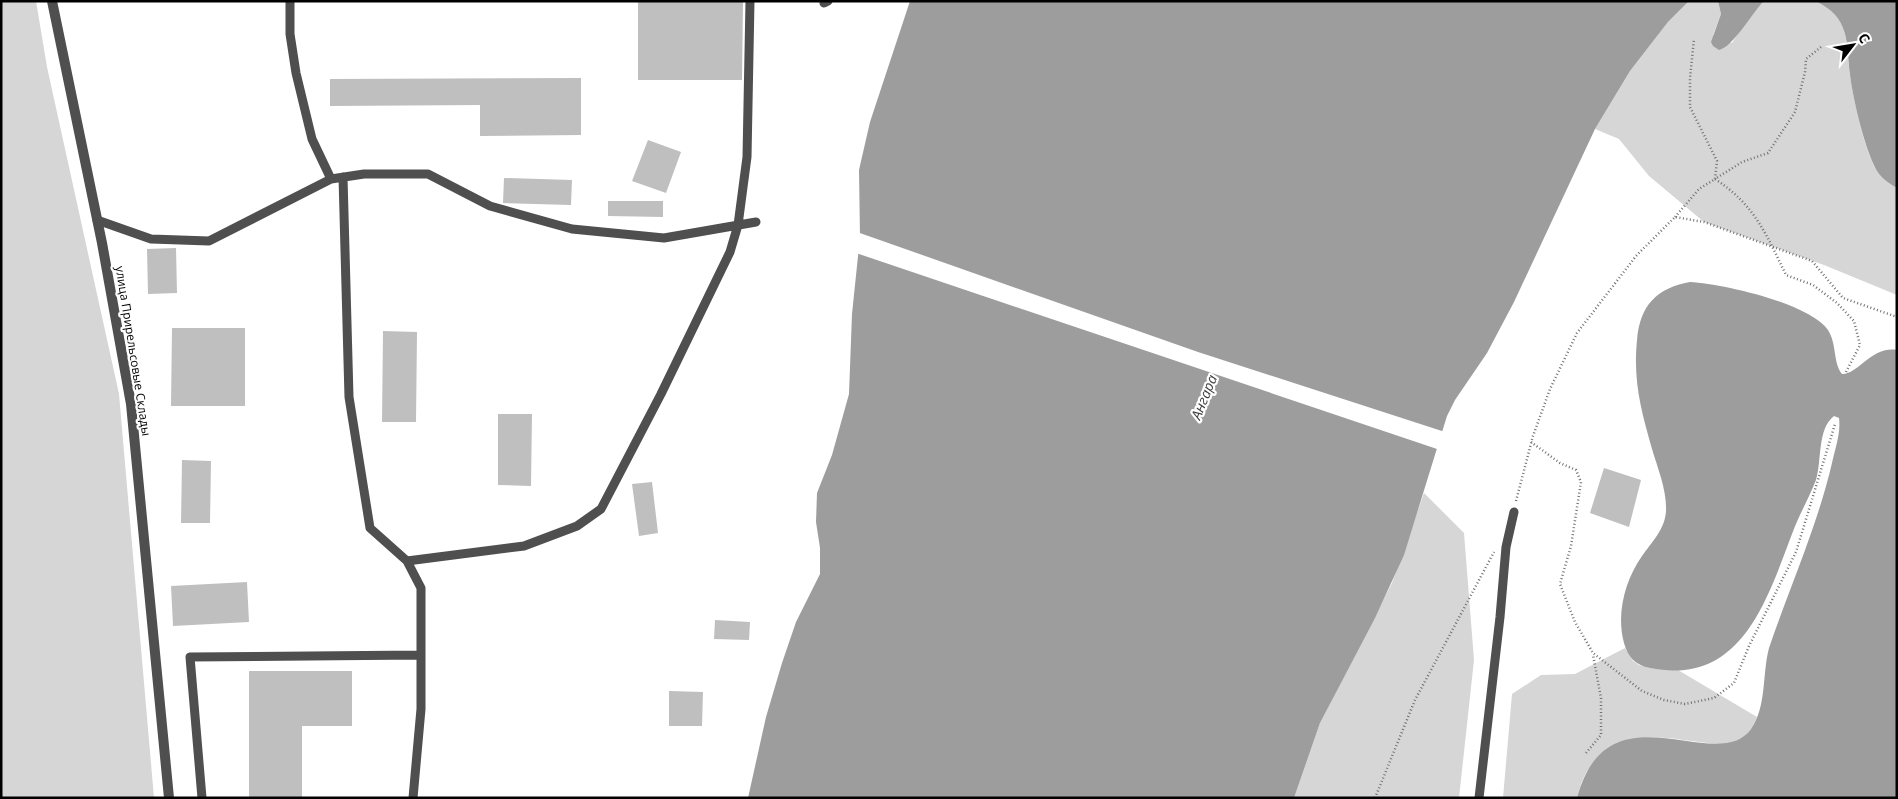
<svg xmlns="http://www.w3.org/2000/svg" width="1898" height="799" viewBox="0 0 1898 799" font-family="'Open Sans',sans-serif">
<rect width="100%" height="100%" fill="#fff"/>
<path fill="#d6d6d6" d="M1,1H36L47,67L119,394L154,798H1Z
M1689,1H1718L1721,14L1713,35L1732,43L1743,25L1764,1C1780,1 1801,0 1817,2C1851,11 1846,50 1850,76C1854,100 1865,156 1879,174C1884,180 1891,184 1897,188V295L1824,265L1704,222L1649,176L1619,139L1595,129L1630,71L1668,22Z
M1424,493L1464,533L1474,660L1459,798H1294L1320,723L1392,583Z
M1625,648L1633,661L1639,665L1650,668L1678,670L1757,717C1753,726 1748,736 1739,741C1730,746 1717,744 1708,743C1672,740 1640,728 1608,752C1587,768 1584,772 1577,798H1503L1512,694L1541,675L1575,674Z"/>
<path fill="#9d9d9d" d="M910,1H1689L1668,22L1630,71L1595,129L1514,302L1487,353L1455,400L1447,416L1404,555L1375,618L1320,723L1294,798H748L766,717L782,663L796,622L820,574V548L816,522L817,493L832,455L849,394L852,314L860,237L859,170L870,122Z
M1718,1H1764C1752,13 1733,47 1719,50L1713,46L1711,42L1721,14Z
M1815,1H1897V188C1890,184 1884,180 1879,174C1866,156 1853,99 1850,75C1846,43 1851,17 1815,1Z
M1690,282C1723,284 1809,303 1828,330C1837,344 1833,363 1842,374C1858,375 1871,346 1897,350V798H1577C1608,682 1717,777 1751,729C1767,706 1762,674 1769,648C1790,586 1817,527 1832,463C1835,449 1841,433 1839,418L1834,416C1817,429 1822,461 1816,480C1809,498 1799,515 1792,534C1766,602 1741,686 1650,668C1635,665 1628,657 1624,643C1616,614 1625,580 1642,556C1652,542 1665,529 1666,511C1667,491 1658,469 1652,449C1641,410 1633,381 1637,340C1640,305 1657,288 1690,282Z"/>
<path fill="#fff" d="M857,232L1198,352L1445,432L1440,450L856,253Z"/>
<path fill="#bfbfbf" d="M638,1H743L742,80H638Z
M581,78V135L480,136V105L330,106V79Z
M648,140L681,152L666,193L632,181Z
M504,178L572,180L571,205L503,203Z
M608,201H663V217L608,216Z
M176,248L177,293L148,294L147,249Z
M172,328H245V406H171Z
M383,331L417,332L416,422H382Z
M498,414H532L531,486L498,485Z
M182,460L211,461L210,523H181Z
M1604,468L1641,480L1629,527L1590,513Z
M652,482L658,533L639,536L632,484Z
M247,582L249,622L173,626L171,586Z
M715,620L750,622L749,640L714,639Z
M249,671H352V726H302V798H249Z
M669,691L703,692L702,726H669Z"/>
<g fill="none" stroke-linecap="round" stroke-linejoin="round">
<path stroke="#717171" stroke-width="2.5" stroke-dasharray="1 2.5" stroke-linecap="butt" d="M1821,47L1806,59L1805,72L1795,112L1768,153L1742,162L1715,179C1755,205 1766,234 1786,275L1813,285L1837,303L1854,321L1860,345L1846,372
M1675,217L1699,189L1715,179L1717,161L1690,107V78L1694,39
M1531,442L1560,463L1576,470L1581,482L1571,546L1560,584L1575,622L1593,653L1642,691L1664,700L1685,704L1714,698L1734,683L1749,646L1796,552L1835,424
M1516,501L1533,436L1550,389L1577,333L1636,256L1675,217L1704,222L1812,261L1843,298L1897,317
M1586,753L1601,735V698L1593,655
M1375,798L1415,700L1494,552"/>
<path stroke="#4f4f4f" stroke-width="9" d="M290,1V34L296,73L312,139L331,179
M824,3L828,1
M343,177L349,397L370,528L407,561L421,588V709L413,798
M97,220L151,239L209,241L331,179L364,174H428L490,206L572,229L664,238L756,222
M407,561L524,546L577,526L601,509L661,394L730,252L738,225L747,157L750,1
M202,798L190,657L421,655
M1479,798L1500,617L1506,547L1514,512"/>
<path stroke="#4f4f4f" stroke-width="10" d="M52,1L102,243L131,404L169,798"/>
</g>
<g text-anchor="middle" stroke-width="4.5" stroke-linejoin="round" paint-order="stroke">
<g font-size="12" fill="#000" stroke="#fff">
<text transform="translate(133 351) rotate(81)" y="4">улица Прирельсовые Склады</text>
</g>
<g font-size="14" font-style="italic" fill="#3e3e3e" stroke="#fff">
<text transform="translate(1204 397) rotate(-68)" y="5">Ангара</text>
</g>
</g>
<rect width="1898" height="799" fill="none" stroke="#000000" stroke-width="5"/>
<g transform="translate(1853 45) rotate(59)" stroke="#ffffff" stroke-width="4" paint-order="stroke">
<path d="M0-4L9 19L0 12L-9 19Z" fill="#000000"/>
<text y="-8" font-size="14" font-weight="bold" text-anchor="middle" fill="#000000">С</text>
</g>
</svg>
